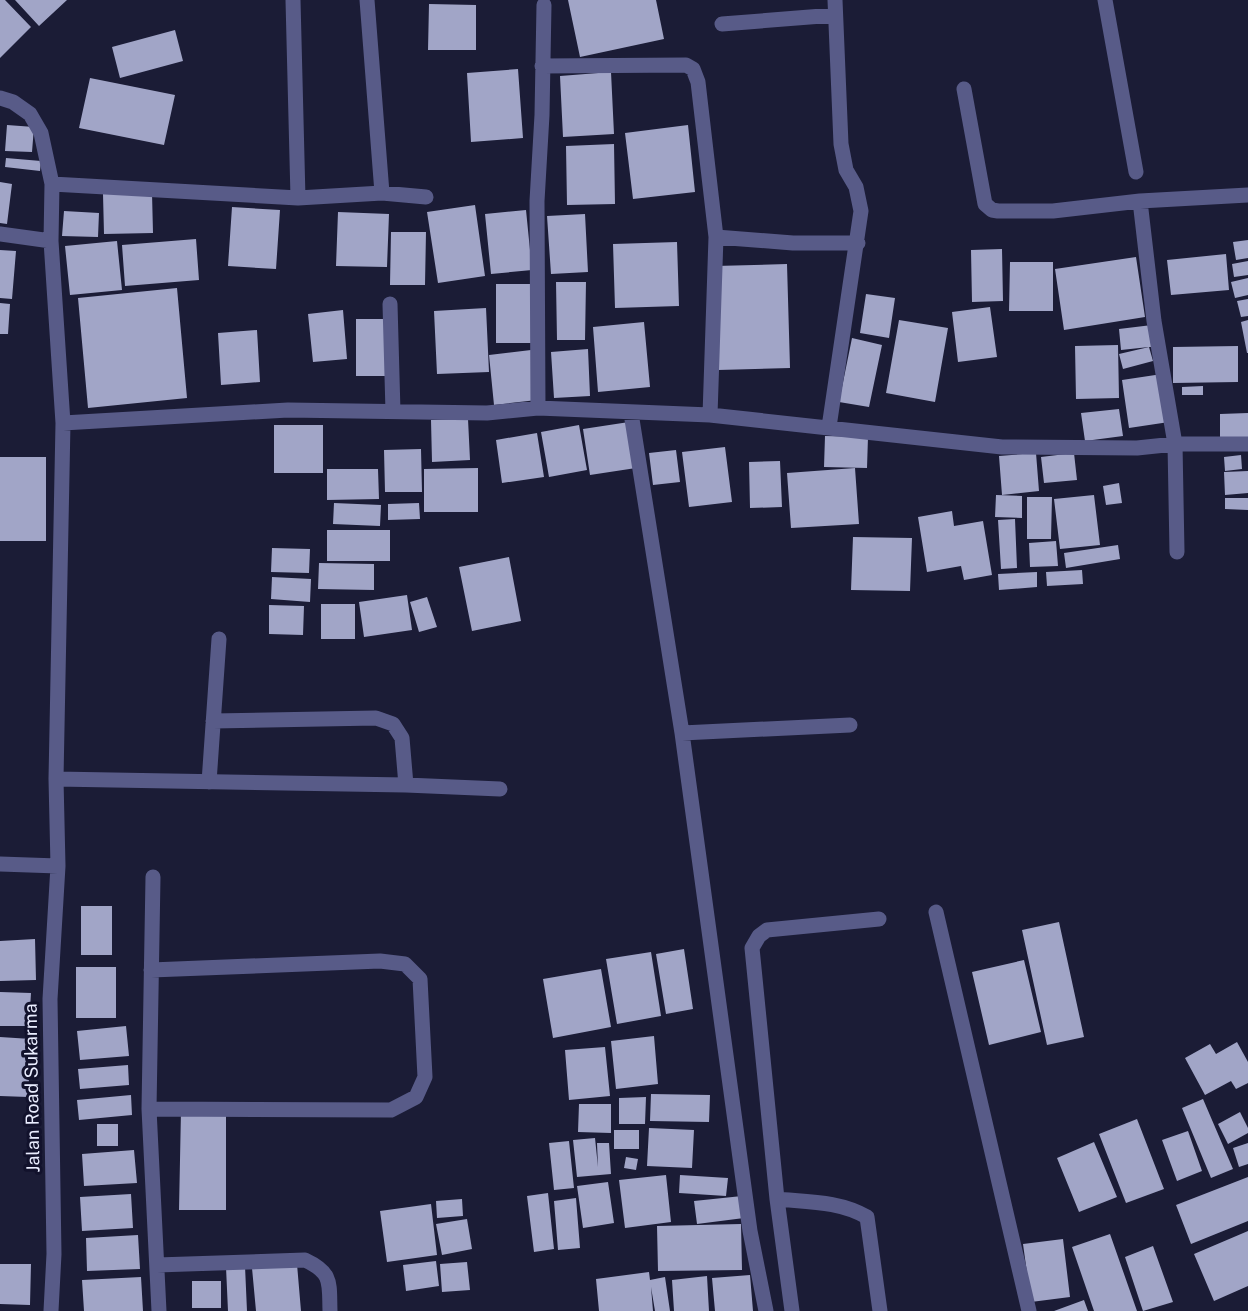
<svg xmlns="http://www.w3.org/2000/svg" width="1248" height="1311" viewBox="0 0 1248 1311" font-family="'Public Sans',sans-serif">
<rect width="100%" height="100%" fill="#1b1c36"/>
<path fill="#a1a5c7" d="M0,0H5L31,27L0,58Z
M15,0H67L39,26Z
M568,0H656L664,39L580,57Z
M429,4L476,5V50H428Z
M175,30L183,61L120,78L112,47Z
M518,69L523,138L471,142L467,73Z
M611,72L614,134L563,137L560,76Z
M90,78L175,95L164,145L79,128Z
M7,125L34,127L32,152L5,151Z
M688,125L695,192L633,199L625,133Z
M614,144L615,204L567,205L566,146Z
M6,158L41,161L40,171L5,167Z
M0,182L12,184L7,224L0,223Z
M152,193L153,233L104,234L103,194Z
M475,205L485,276L438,283L427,212Z
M232,207L280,210L276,269L228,266Z
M526,210L532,270L491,274L485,214Z
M64,211L99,213L98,237L62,236Z
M338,212L389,214L387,267L336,266Z
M585,214L588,272L551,274L547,216Z
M391,232H426L425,285H390Z
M196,239L199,280L125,286L122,245Z
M1248,240V258L1236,260L1233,242Z
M117,241L122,290L70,295L65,246Z
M677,242L679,306L615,308L613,244Z
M1002,249L1003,301L972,302L971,250Z
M0,250L16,251L12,299L0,298Z
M1226,254L1229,290L1171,295L1167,260Z
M1136,257L1145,317L1064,330L1055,269Z
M1248,261V275L1234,277L1232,264Z
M1010,262H1053V311H1009Z
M787,264L790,368L718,370L715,266Z
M1248,278V295L1235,298L1231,282Z
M556,282H586L585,340H557Z
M496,284H535V343H496Z
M177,288L187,398L88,408L78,298Z
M866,294L895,298L889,338L860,333Z
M1248,299V316L1241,317L1237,301Z
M0,303L10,304L8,334H0Z
M990,307L997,357L958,362L952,312Z
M486,308L489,372L437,374L434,311Z
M343,310L347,359L313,362L308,314Z
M356,319H390L389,376H356Z
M899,320L948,328L935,402L886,393Z
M1248,320V353H1247L1241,322Z
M644,322L650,387L598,392L593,327Z
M1152,325L1154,347H1149L1153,361L1123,369L1119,354L1149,347L1121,350L1119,329Z
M257,330L260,382L221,385L218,333Z
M852,338L882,345L869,407L839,402Z
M1118,345L1119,398L1076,399L1075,346Z
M1238,346V382L1173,383V347Z
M588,349L590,396L554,398L551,352Z
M531,350L537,400L494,405L489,355Z
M1162,374L1169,422L1129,428L1122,380Z
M1203,386V395H1182V387Z
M1119,409L1123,436L1085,441L1081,413Z
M1248,413V437H1220V414Z
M468,419L470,460L432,462L431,420Z
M629,422L636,468L590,475L583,429Z
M274,425H323V473H274Z
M579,425L587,470L549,477L541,432Z
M537,433L544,477L502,483L496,440Z
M825,436L868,437L867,468L824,467Z
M725,447L732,502L689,507L682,452Z
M421,449L422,492H385L384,450Z
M676,450L680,482L653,485L649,453Z
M1036,453L1039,491L1002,495L999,456Z
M1074,453L1077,480L1044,483L1041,457Z
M1241,455L1242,469L1225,471L1224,457Z
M0,457H46V541H0Z
M780,461L782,507L750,508L749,462Z
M478,468V512H424V469Z
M855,468L859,524L791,528L787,473Z
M327,469H378L379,499L327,500Z
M1248,471V493L1225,495L1224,472Z
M1119,483L1122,503L1106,505L1103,486Z
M996,495L1022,496V518L995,517Z
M1094,495L1100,545L1060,549L1054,499Z
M1027,497H1052L1051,539H1027Z
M1225,498H1248V510L1225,509Z
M334,503L381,505L380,526L333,524Z
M419,503L420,519L388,520V504Z
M952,511L954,526L983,521L992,575L964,580L961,566L927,572L918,517Z
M1015,519L1017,568L1001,569L998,520Z
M327,530H390V561H327Z
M853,537L912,538L910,591L851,590Z
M1056,541L1058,566L1030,567L1029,543Z
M1118,545L1120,559L1066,568L1064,553Z
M272,548L310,549L309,573L271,572Z
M509,557L521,621L472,631L459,567Z
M319,563L374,564V590L318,589Z
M1082,570L1083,584L1047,586L1046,572Z
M1037,572V587L999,590L998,574Z
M272,577L311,579L310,602L271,599Z
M407,595L412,630L364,637L359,602Z
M427,597L437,627L419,632L410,602Z
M321,604H355V639H321Z
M269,605L304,606L303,635L269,634Z
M81,906H112V955H81Z
M1059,922L1084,1037L1047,1045L1022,930Z
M35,939L36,980L0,981V941Z
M684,949L693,1009L666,1014L656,954Z
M651,952L661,1016L617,1024L606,959Z
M1024,960L1041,1032L989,1045L972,972Z
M76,967H116V1018H76Z
M601,969L611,1027L553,1038L543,979Z
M0,992L31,993L29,1026H0Z
M126,1026L129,1056L80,1060L77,1031Z
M654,1036L658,1084L616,1089L611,1041Z
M0,1037L31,1039L28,1097L0,1096Z
M1237,1042L1248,1062V1083L1236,1089L1231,1081L1205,1095L1185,1058L1210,1044L1216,1054Z
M605,1047L610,1096L569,1100L565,1050Z
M128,1065L129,1085L80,1089L78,1069Z
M651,1094L710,1095L709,1122L650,1121Z
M131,1095L132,1115L79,1120L77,1100Z
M646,1097L645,1124H619V1098Z
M1203,1099L1233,1169L1211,1178L1182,1108Z
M579,1104H611V1133L578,1132Z
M181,1110H226V1210H179Z
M1240,1112L1248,1128V1133L1228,1144L1218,1124Z
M1137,1119L1164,1189L1126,1203L1099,1134Z
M97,1124H118V1146H97Z
M649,1128L694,1130L692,1168L647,1166Z
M614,1130H639V1149H614Z
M1188,1131L1202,1171L1177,1181L1162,1140Z
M595,1138L598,1167L597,1143H609L611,1174L577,1177L573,1140Z
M569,1141L574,1188L554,1190L549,1143Z
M1094,1142L1117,1197L1079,1212L1057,1158Z
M1248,1143V1164L1239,1167L1233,1148Z
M134,1150L137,1183L84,1186L82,1154Z
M626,1157L638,1159L636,1170L624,1168Z
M666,1175L671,1222L625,1228L619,1180Z
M680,1175L728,1178L726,1196L679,1193Z
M1248,1177V1221L1191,1244L1176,1205Z
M608,1182L614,1223L583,1228L577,1186Z
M548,1193L554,1249L534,1252L527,1196Z
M131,1194L133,1228L82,1231L80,1197Z
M742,1196L744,1218L697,1224L694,1201Z
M576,1198L580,1248L558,1250L554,1201Z
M462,1199L463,1216L437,1218L436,1201Z
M431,1204L437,1255L387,1262L380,1211Z
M467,1219L472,1249L442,1255L436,1224Z
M741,1224L742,1270L658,1271L657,1226Z
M1248,1231V1286L1214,1301L1194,1254Z
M1110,1234L1137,1311H1094L1072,1247Z
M138,1235L140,1269L87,1271L86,1238Z
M1063,1239L1070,1297L1031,1302L1023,1244Z
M1153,1246L1173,1302L1143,1311L1125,1257Z
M436,1261L439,1286L406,1291L403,1265Z
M467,1262L470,1290L442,1292L440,1264Z
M0,1264H31L30,1305L0,1304Z
M297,1264L301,1311H256L252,1268Z
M245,1266L247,1311H228L226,1267Z
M649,1272L650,1280L665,1277L670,1311H655L651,1287L653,1311H599L596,1279Z
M750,1275L753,1311H715L712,1278Z
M707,1276L709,1311H674L672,1280Z
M141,1277L143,1311H84L82,1280Z
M192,1281H221V1308H192Z
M1084,1300L1088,1311H1054Z"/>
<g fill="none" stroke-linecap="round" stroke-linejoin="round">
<path stroke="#585b88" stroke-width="15" d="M777,1199C808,1202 840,1201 867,1217L880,1311
M792,1311L777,1199L752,948L759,936L767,930L879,919"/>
<path stroke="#585b88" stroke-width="15" d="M293,0L298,198
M367,0L382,193
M1105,0L1136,172
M722,24L835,15
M542,66L686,65L693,69L698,82L716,237L793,243H858
M964,89L985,204L992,210L998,211H1053L1140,201L1154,321L1175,444L1177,552
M0,98L13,102L30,114L41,133L52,184L51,241L63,423L56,779L58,866L50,999L54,1254L51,1311
M52,184L298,198L382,193L426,197
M1140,201L1248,195
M0,234L51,241
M390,304L393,412
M538,408L537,201L542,115L544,5
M631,413L682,733L850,725
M710,415L716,237
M63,423L288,410L487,413L538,408L710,415L1002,447L1137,448L1175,444H1248
M829,427L861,211L856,187L846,170L841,144L835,0
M213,721L376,718L393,724L402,738L406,785
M682,733L750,1231L766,1311
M56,779L406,785L500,789
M209,782L219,639
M0,864L58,866
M153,877L149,1109L159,1311
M936,912L1029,1311
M149,1109L391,1110L416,1097L425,1077L420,979L405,964L380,961L151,970
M157,1265L305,1260C333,1273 329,1283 330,1311"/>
</g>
<g text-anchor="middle" stroke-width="6" stroke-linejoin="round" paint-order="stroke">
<g font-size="18" fill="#eaedff" stroke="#12122c">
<text transform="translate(32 1088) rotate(-91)" y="6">Jalan Road Sukarma</text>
</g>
</g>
</svg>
